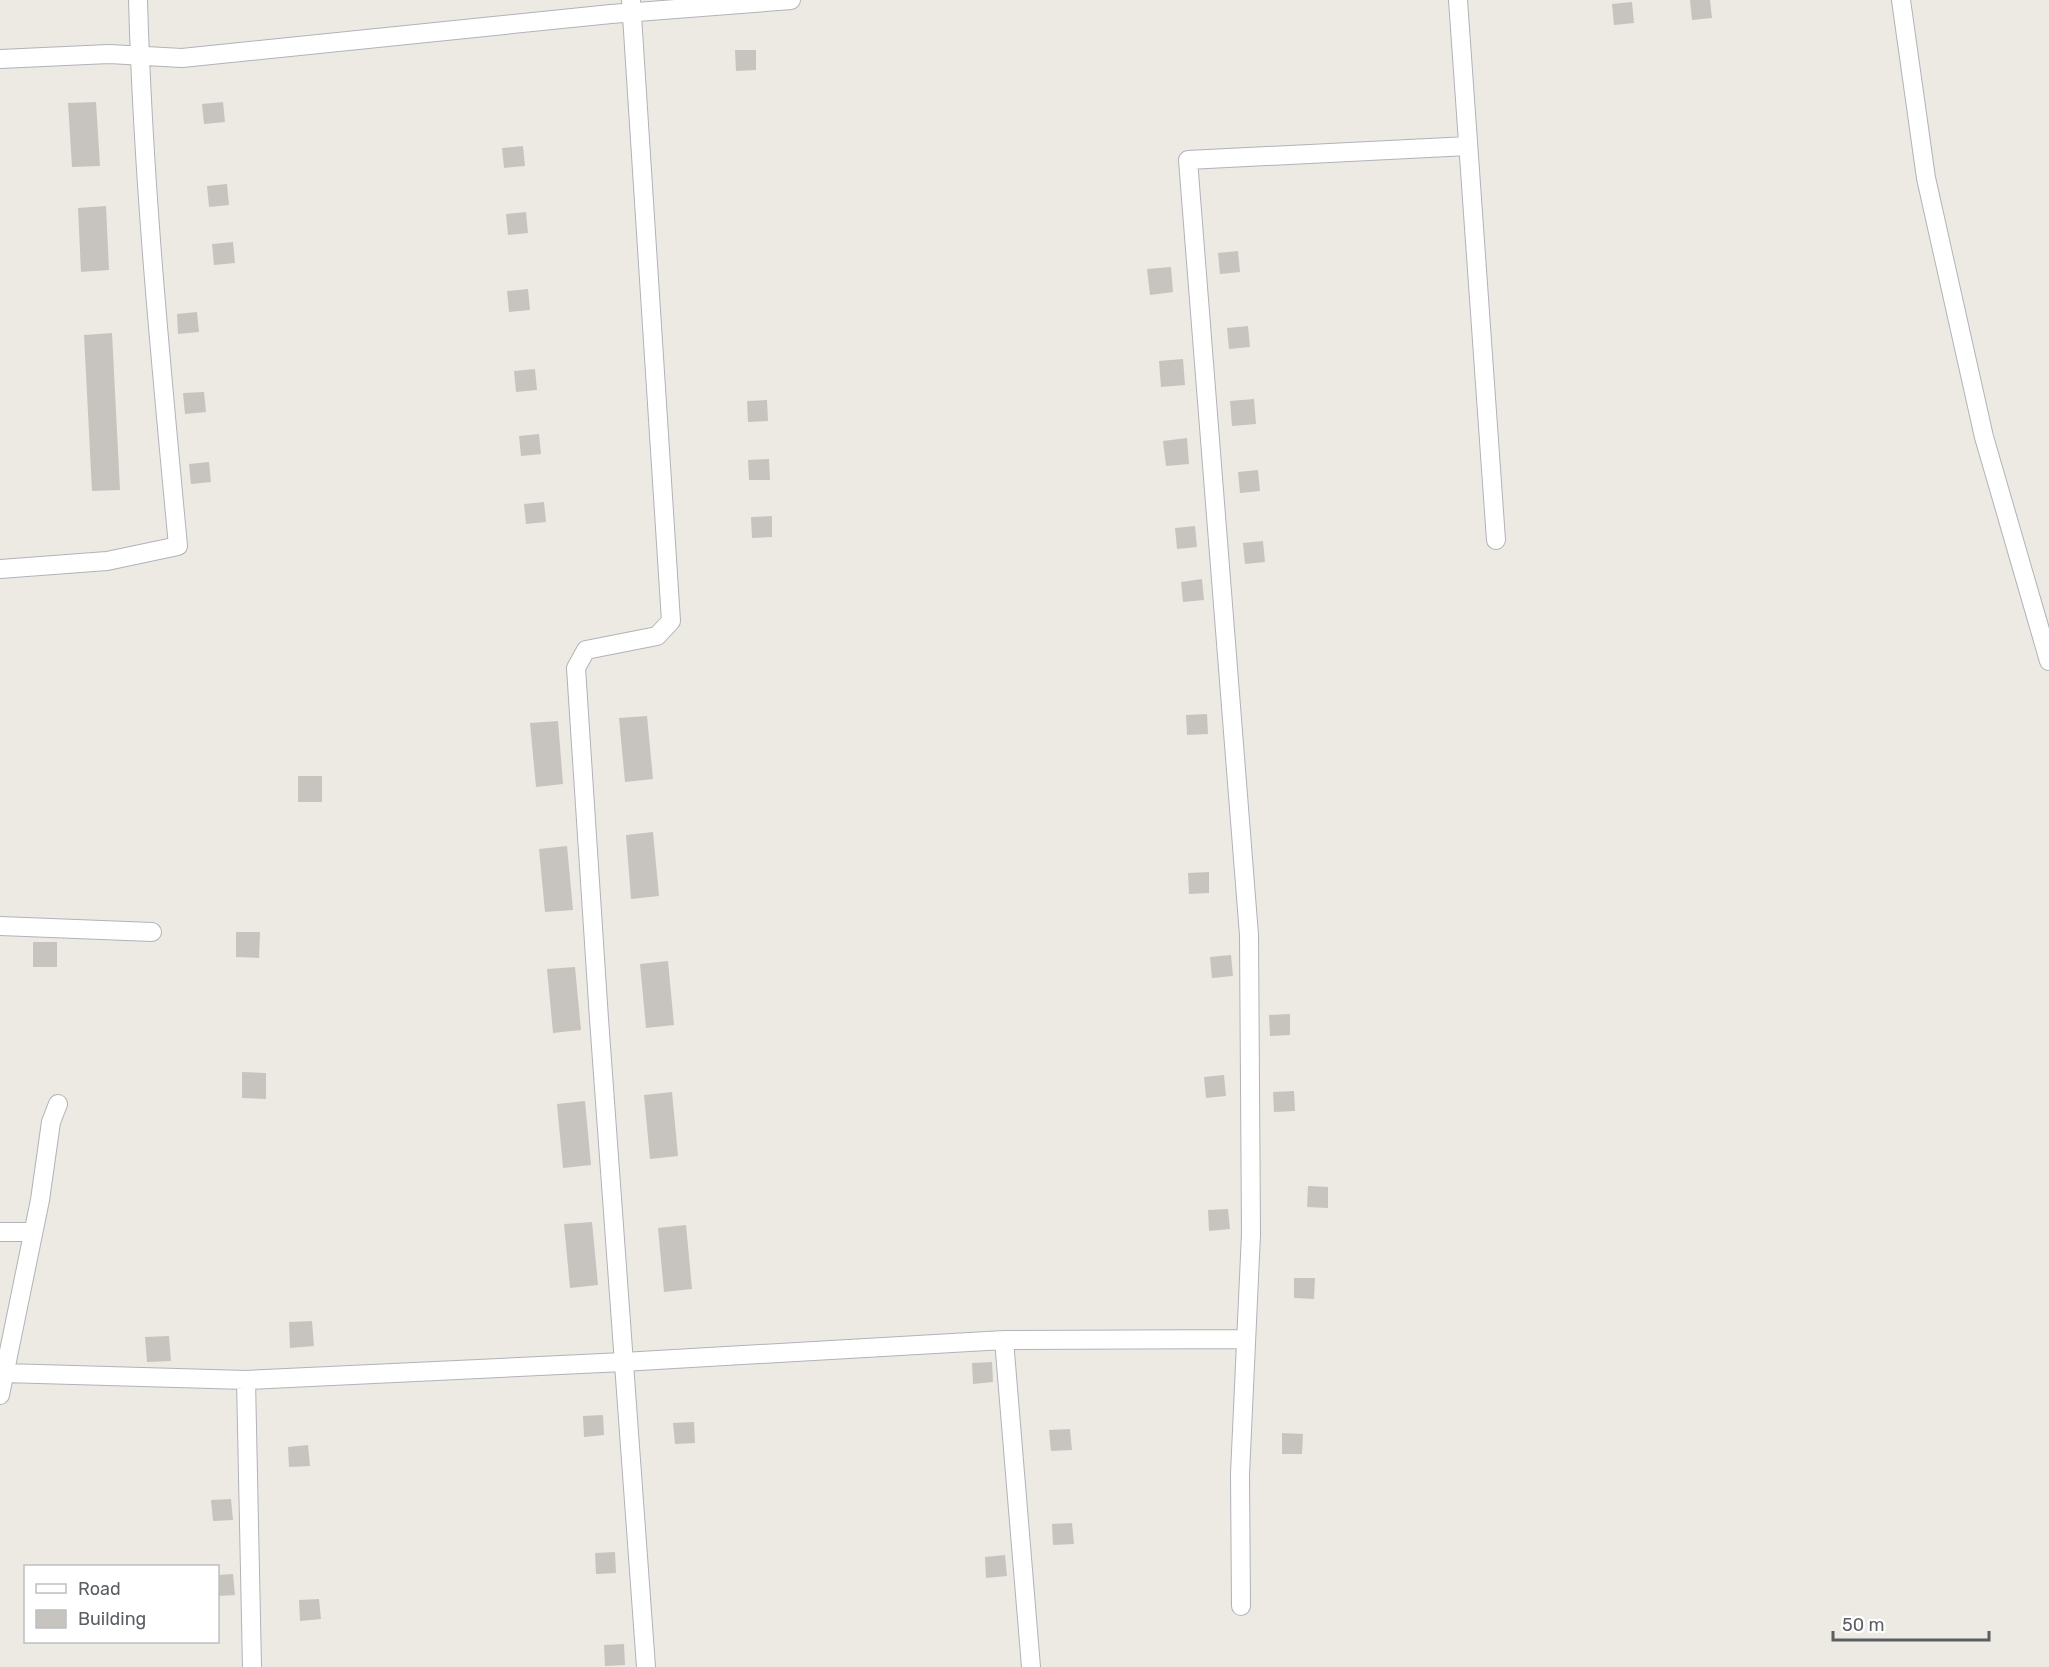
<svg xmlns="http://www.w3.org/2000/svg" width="2049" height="1667" viewBox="0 0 2049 1667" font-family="Rubik,sans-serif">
<rect width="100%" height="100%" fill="#eceae3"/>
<path fill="#c7c4c0" d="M1690,0H1710L1712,18L1692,20Z
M1632,2L1634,23L1614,25L1612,4Z
M735,50H756V70L736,71Z
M96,102L100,166L72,167L68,103Z
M223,102L225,122L204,124L202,104Z
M523,146L525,166L504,168L502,148Z
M227,184L229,205L209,207L207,186Z
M106,206L109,270L81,272L78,208Z
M526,212L528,233L508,235L506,214Z
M233,242L235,263L214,265L212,244Z
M1238,251L1240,272L1220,274L1218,253Z
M1171,267L1173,292L1150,295L1147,269Z
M528,289L530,310L509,312L507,291Z
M197,312L199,332L178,334L177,314Z
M1248,326L1250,347L1229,349L1227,328Z
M112,333L120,490L92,491L84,335Z
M1183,359L1185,385L1161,387L1159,361Z
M535,369L537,390L516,392L514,371Z
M204,392L206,412L185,414L183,393Z
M1254,399L1256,424L1232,426L1230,401Z
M767,400L768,421L748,422L747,401Z
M539,434L541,454L521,456L519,436Z
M1187,438L1189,464L1166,466L1163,441Z
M769,459L770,480H749L748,460Z
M209,462L211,482L191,484L189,464Z
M1258,470L1260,491L1240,493L1238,472Z
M544,502L546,522L526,524L524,504Z
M772,516V537L752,538L751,517Z
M1195,526L1197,547L1177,549L1175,528Z
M1263,541L1265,562L1245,564L1243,543Z
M1202,579L1204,600L1183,602L1181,582Z
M1207,714L1208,734L1187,735L1186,715Z
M647,716L653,779L625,782L619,718Z
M558,721L563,784L536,787L530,723Z
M298,776H322V802H298Z
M653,832L659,896L631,899L626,835Z
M567,846L573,910L545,912L539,849Z
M1209,872V893L1189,894L1188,873Z
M236,932H260L259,958L236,957Z
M33,942H57V967H33Z
M1231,955L1233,976L1212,978L1210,957Z
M668,961L674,1025L646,1028L640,964Z
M575,967L581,1030L553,1033L547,969Z
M1290,1014V1035L1270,1036L1269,1015Z
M242,1072L266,1073V1099L242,1098Z
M1224,1075L1226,1096L1206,1098L1204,1077Z
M1294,1091L1295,1111L1274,1112L1273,1092Z
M672,1092L678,1156L650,1159L644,1095Z
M585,1101L591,1165L563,1168L557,1104Z
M1308,1186L1328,1187V1208L1307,1207Z
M1228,1209L1230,1229L1209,1231L1208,1210Z
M592,1222L598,1285L570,1288L564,1224Z
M686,1225L692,1289L664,1292L658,1228Z
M1294,1278H1315L1314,1299L1294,1298Z
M312,1321L314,1346L290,1348L289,1322Z
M169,1336L171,1361L147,1362L145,1337Z
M992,1362L993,1382L973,1384L972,1363Z
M603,1415L604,1435L584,1437L583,1416Z
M694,1422L695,1443L675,1444L673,1423Z
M1070,1429L1072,1450L1051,1451L1049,1430Z
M1282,1433L1303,1434L1302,1454H1282Z
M308,1445L310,1466L289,1467L288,1447Z
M231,1499L233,1520L213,1521L211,1500Z
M1072,1523L1074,1544L1053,1545L1052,1524Z
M615,1552L616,1573L596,1574L595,1553Z
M1005,1555L1007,1576L986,1578L985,1557Z
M233,1574L235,1595L218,1596V1575Z
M319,1599L321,1619L300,1621L299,1600Z
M624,1644L625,1665L605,1666L604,1645Z"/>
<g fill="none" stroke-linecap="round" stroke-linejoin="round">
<g stroke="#b0b3b7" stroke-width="20">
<path id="street" d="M631,0L671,621L657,636L586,650L576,668L599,1019L646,1667
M1458,0L1496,540
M1901,0L1926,178L1984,437L2049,661
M0,59L109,54L182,58L611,14L791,0
M0,569L107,561L178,546C161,364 143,182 138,0
M0,926L152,932
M0,1232H33
M1004,1340L1031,1667
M4,1373L246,1380L623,1362L1004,1340L1246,1339
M246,1380L252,1667
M0,1395L40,1200L51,1122L58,1104
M1241,1606L1240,1474L1251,1234L1249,935L1188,160L1468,146"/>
</g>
<use href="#street" stroke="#fff" stroke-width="18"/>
</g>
<rect x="24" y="1565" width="195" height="78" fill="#ffffff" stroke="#bdbfc0" stroke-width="1.5"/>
<rect x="36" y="1584" width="30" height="9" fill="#ffffff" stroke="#bdbfc0" stroke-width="1.5"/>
<text x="78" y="1595" font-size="18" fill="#5b5e62">Road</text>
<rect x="36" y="1610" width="30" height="18" fill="#c7c4c0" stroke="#bdbfc0" stroke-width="1.5"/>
<text x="78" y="1625" font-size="18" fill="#5b5e62">Building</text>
<path d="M1833 1631v9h156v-9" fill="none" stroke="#5b5e62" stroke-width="3"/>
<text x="1842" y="1631" font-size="18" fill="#5b5e62" stroke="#ffffff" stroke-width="4.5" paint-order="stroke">50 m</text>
</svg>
